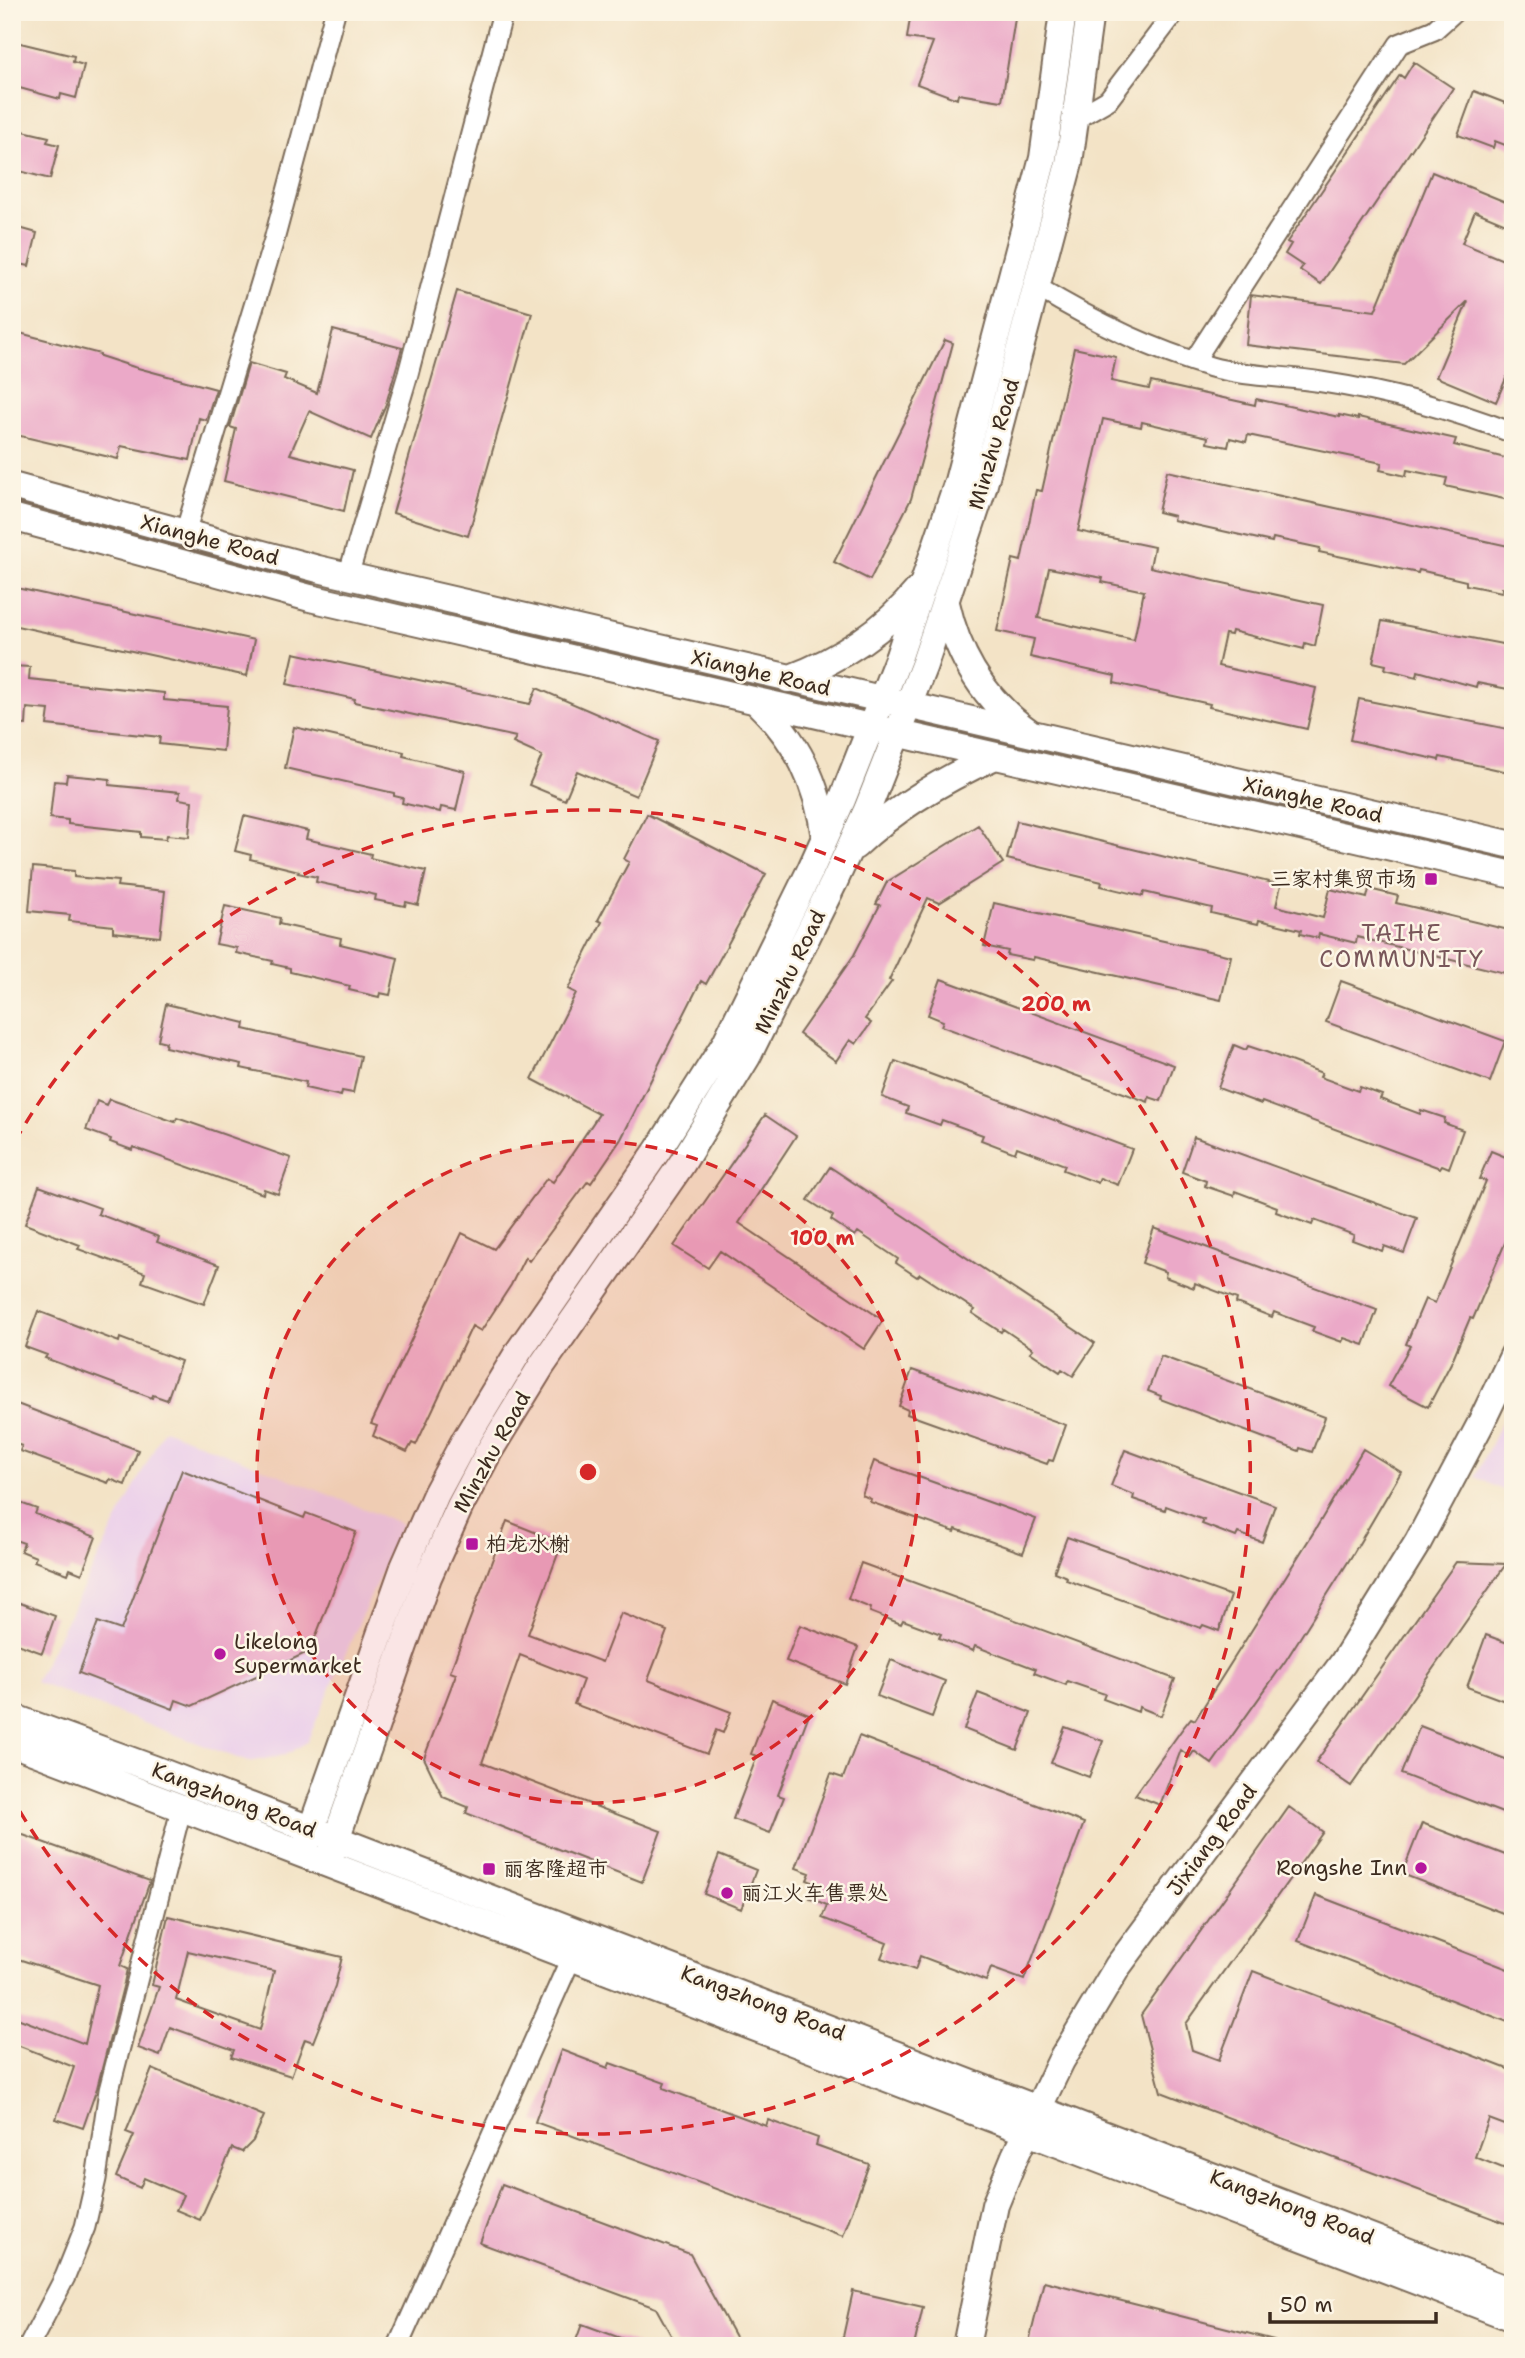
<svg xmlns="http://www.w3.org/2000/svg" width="1525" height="2358" viewBox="0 0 1525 2358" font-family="'Shantell Sans','LXGW WenKai TC',sans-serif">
<rect width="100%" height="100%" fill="#fcf5e5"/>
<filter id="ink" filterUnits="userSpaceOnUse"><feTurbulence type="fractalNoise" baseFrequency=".0143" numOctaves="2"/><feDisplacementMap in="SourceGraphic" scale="14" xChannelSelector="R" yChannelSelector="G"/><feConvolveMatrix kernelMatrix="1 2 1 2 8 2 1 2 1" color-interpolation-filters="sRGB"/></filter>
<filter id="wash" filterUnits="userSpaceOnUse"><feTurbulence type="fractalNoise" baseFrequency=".00686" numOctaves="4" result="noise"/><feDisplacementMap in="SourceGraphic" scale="28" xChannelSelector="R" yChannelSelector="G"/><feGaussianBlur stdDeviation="1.57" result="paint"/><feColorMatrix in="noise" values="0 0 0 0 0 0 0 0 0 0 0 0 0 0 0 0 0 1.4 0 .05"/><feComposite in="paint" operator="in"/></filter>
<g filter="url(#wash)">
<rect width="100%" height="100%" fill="#f3e3c6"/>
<path fill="#ecd1ea" d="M1513,1398V1495L1475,1477Z
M164,1429L402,1524L307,1742L286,1755L248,1762L35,1682Z"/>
<g id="blocks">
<path fill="#eba9c8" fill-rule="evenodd" d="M911,12H961L981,16L982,12H1016L1002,101L958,94L957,99L917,84L933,42L907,38Z
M12,41L74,56L73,62L84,65L76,98L61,94L60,99L12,86Z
M1414,62L1453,88L1321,284L1300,270L1303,266L1285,254L1291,244L1287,242L1400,75L1404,78Z
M1474,91L1513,106V148L1495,141L1493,148L1458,135Z
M23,131L49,137L47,142L59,145L50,179L12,169V133L22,136Z
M1432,172L1513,205V227L1475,211L1462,243L1513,264V362L1496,402L1436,377L1468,301L1404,364L1246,345L1251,295L1375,311Z
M12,226L37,233L29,266L12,262Z
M457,291L532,313L468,536L393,513Z
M333,330L402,348L386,404L371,439L309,411L290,454L353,470L344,511L224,481L236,429L230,427L249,363L286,374L284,379L317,393Z
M12,331L100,354V356L134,367L216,389L206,420L199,418L190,460L121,446L118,459L12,434Z
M945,340L953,343L911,499L870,580L834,562Z
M1074,348L1116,357L1111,381L1149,389L1151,382L1255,405L1256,399L1339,417V415L1358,419V417L1456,439L1454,445L1513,460V501L1445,486L1447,478L1407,470L1406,476L1380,470L1382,463L1248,435L1246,442L1230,438L1228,447L1207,443L1208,437L1142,422L1141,427L1103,419L1078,531L1154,547L1150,567L1323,605L1315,646L1305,643L1304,649L1232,631L1231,635L1225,634L1218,666L1316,688L1307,729L1209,707L1210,704L1114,683L1115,676L1030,657L1034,639L997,631L1013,559L1021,561L1036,490L1042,491ZM1049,568L1103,578L1102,582L1144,591L1134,640L1038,618Z
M1167,471L1513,547V591L1502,588V592L1466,585V581L1419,570L1418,573L1319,552L1320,548L1273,538L1272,542L1173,520L1174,516L1158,512Z
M12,587L254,640L247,676L12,625Z
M1382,621L1513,646V690L1477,683L1476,687L1418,671L1417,677L1385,669L1386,665L1373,662Z
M294,653L530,704L537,688L659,741L636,796L577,771L565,800L529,785L542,756L513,743L516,737L354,702L355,699L287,684Z
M12,666L30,667L29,679L164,693V700L227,706L223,751L159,744L160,737L47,725L49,710L27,708L26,725L12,724Z
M1359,699L1513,730V773L1440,757L1439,760L1350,740Z
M294,727L404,752L403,756L465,771L456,810L441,807L440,812L402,803L403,798L394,796V793L285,768Z
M67,775L110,779L109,785L180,792L179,799L192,801L189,837L167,835L166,839L141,837V832L68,824V820L50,818L54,781L66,782Z
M647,814L766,874L706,984L701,981L621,1139L591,1183L588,1181L529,1261L525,1257L511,1285L481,1331L472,1326L416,1445L412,1443L407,1452L373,1436L377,1426L371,1424L462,1233L494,1249L547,1178L553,1182L599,1114L532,1079L576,993L568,989L602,922L598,920L629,862L624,859Z
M244,816L308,831L306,839L371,854L370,858L426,871L418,905L406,902L405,906L375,900L376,895L316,882L317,877L298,873L299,871L250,859L251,855L235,851Z
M1017,821L1281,885L1276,906L1323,918L1330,889L1367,898L1369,889L1398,896L1396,903L1513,931V975L1357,937L1356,943L1319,934L1318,938L1300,934L1301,930L1259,920L1258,924L1211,913L1212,908L1144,892L1143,896L1101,886L1102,882L1007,859Z
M978,825L1003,863L939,903L928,898L889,980L892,981L865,1019L871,1023L856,1044L850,1040L836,1061L799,1034L854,955L880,905L876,904L887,882Z
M33,867L74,871V877L118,881L117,886L165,891L160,937L113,932V926L69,921L70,915L29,911Z
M994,903L1231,956L1221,1000L1034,957L1033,960L1007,955L1008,951L984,946Z
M225,906L280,918L279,924L341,938L340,944L398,958L390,995L380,993L379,997L349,990L350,986L290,972V968L272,964L273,961L236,953L237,948L216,944Z
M941,979L1174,1065L1161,1101L1149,1097L1148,1102L941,1026L943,1021L928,1015Z
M1341,981L1505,1041L1490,1082L1326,1022Z
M166,1004L245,1023L244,1029L361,1056L353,1093L342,1091L341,1096L305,1088L306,1082L241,1068L242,1064L165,1047L166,1042L158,1040Z
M1234,1045L1246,1050L1248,1046L1266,1052L1322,1073L1320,1077L1358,1091L1360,1087L1382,1095L1380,1099L1420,1114L1421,1110L1445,1118L1444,1123L1463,1130L1449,1168L1442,1165L1440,1168L1262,1102L1261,1104L1218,1088Z
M895,1061L1132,1149L1118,1185L1100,1178L1098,1183L1063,1170L1065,1165L1017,1147L1015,1153L981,1140L983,1135L942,1120L940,1125L906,1113L908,1107L882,1097Z
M109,1099L175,1122L177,1118L291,1158L278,1194L264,1189L263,1194L133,1147L132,1150L110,1142L111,1139L86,1130L97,1101L106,1105Z
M765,1115L796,1136L739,1223L883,1320L864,1349L720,1251L708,1268L674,1246Z
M1194,1137L1417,1218L1404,1253L1384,1246L1382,1251L1352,1240L1354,1235L1314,1220L1312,1225L1276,1212L1277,1207L1235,1191L1234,1196L1205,1186L1206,1181L1182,1172Z
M1491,1151L1513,1160V1224L1473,1319L1470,1318L1451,1363L1428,1407L1388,1386L1410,1346L1406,1344L1425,1299L1435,1303L1486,1181L1479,1179Z
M830,1167L1095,1343L1073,1376L1062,1369L1060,1372L1030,1352L1033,1349L1003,1329L1001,1332L972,1313L975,1310L920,1274L917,1277L896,1263L898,1259L858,1232L855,1236L831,1220L833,1216L808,1200Z
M39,1186L100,1208L98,1214L159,1237L157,1242L219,1265L204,1304L142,1282L145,1273L78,1249L80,1245L25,1224Z
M1154,1228L1377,1310L1364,1345L1344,1338L1342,1342L1312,1331L1314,1327L1274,1312L1272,1317L1236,1303L1237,1299L1195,1283L1194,1288L1165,1277L1166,1272L1142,1263Z
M38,1311L119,1342L120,1338L181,1361L167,1400L153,1395L152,1398L45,1358L47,1355L25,1347Z
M1161,1356L1325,1417L1312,1452L1300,1448L1299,1451L1160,1399L1161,1396L1148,1391Z
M912,1370L1066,1425L1053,1461L1049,1460L1047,1464L907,1414L908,1410L899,1406Z
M17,1404L138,1450L125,1485L110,1479L108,1483L20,1451L22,1446L12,1443V1416Z
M1363,1449L1401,1472L1353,1554L1286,1660L1212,1764L1194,1751L1190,1757L1181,1750L1160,1805L1135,1795L1183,1728L1191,1718L1195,1720L1315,1530Z
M1125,1450L1275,1505L1262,1542L1238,1533L1236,1537L1202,1524L1204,1520L1166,1506L1165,1510L1133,1499L1134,1495L1111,1486Z
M874,1461L1036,1519L1023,1553L956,1529L955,1532L870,1502L871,1499L862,1495Z
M182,1470L304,1518L306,1513L356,1532L310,1651L192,1706L176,1700L173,1709L79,1673L98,1622L121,1630Z
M12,1500L37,1509L35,1514L96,1537L82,1574L70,1569L68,1574L34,1561L36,1557L21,1551L24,1543L12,1539Z
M507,1521L562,1543L528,1634L602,1662L621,1613L667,1631L648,1680L731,1712L723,1733L716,1730L707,1754L574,1704L583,1680L520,1655L482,1763L661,1831L642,1882L466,1813L468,1807L443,1797L424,1758L456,1674L450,1672Z
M1067,1537L1231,1596L1219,1631L1203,1625L1201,1628L1066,1580L1067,1577L1054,1572Z
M1456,1562L1506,1564L1351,1786L1316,1762Z
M861,1563L1175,1679L1161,1716L1139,1707L1138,1712L1103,1699L1105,1694L1067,1681L1066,1685L1034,1673L1036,1669L975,1646L973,1651L939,1638L941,1634L903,1620L901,1624L870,1612L871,1608L848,1599Z
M12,1600L55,1616L42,1653L12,1642Z
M800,1625L858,1647L845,1684L786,1661Z
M1486,1635L1513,1645V1704L1467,1687Z
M891,1660L945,1681L932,1717L877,1696Z
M978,1693L1031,1713L1017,1750L964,1729Z
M772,1699L809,1714L778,1795L784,1797L770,1833L733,1819L757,1756L751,1754Z
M1420,1726L1513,1762V1817L1401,1774Z
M1065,1727L1103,1741L1089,1777L1051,1763Z
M859,1736L1084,1823L1024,1980L991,1968L986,1981L920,1956L915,1970L881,1958L887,1943L822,1918L827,1905L810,1898L815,1883L807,1880L810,1873L796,1868L831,1774L843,1778Z
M1289,1807L1323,1832L1186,2024L1192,2050L1219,2060L1253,1971L1513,2071V2128L1489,2119L1475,2157L1513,2172V2226L1161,2092L1141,2015Z
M1422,1823L1513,1858V1917L1402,1874Z
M12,1831L150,1881L120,1966L127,1969L124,1983L97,2088L83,2128L56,2119L74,2067L12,2043V2016L85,2044L98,1985L12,1957Z
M719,1855L756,1870L741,1909L704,1894Z
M1316,1895L1513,1971V2024L1298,1941Z
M168,1916L342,1957L335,1986L313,2042L305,2039L291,2076L231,2057L234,2050L170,2027L160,2056L138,2048L159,1987L152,1985ZM188,1951L274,1971L260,2030L176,2000Z
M561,2050L608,2068L610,2063L665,2083L663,2088L766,2126L768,2120L818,2138L816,2145L869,2164L843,2236L535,2122Z
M152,2069L264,2116L253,2141L242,2152L232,2148L200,2220L176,2210L183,2195L144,2178L140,2188L116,2177L134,2135L126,2132Z
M502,2184L690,2254L740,2346H677L656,2308L480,2243Z
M1044,2281L1274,2340L1273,2346H1028Z
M853,2291L923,2307L914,2346H841Z
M582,2324L637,2344L636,2346H574Z"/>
</g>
</g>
<g filter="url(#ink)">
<use href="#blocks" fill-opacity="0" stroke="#7b6b59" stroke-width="2"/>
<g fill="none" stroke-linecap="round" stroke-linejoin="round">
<g stroke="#7b6b59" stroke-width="23">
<path id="street" d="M1075,119L1108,100L1175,12
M1037,287C1093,321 1149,349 1211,367C1247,377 1286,376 1322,382C1388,392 1451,409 1513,433
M1194,361L1399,44L1434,30L1454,12
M185,533L274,240L335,12
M348,576L408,374L503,12
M29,2346L65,2277L85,2227L96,2179L109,2090L182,1806
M398,2346L572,1956"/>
</g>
<g stroke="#7b6b59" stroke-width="30">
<path id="secondary" d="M12,486L318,569L1513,845
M12,517L310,598L1513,875
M946,603C958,657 984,700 1029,732
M788,679C839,660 883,632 918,590
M757,702C797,740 818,783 825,838
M855,846C896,807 942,780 993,757
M12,1717L154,1769L1513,2292
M12,1743L1513,2318
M303,1853L404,1567L436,1494L465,1440L519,1351L658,1150L725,1044L810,871L842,800L899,656L958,481L1043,158L1063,12
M328,1862L428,1577L460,1506L488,1453L542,1365L681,1165L747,1057L834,882L867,810L924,665L983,488L1069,163L1090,12
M966,2346L995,2205L1015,2156L1061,2061L1118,1966L1343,1663L1418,1542L1480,1425L1513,1356"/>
</g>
<use href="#street" stroke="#fff" stroke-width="19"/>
<use href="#secondary" stroke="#fff" stroke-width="26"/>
</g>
</g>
<circle cx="588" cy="1472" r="331" fill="#d62828" fill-opacity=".12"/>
<g fill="none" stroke="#d62828" stroke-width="3.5" stroke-dasharray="12 9">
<circle cx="588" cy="1472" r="331"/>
<path d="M15 1141A662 662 0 1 1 15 1803"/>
</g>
<g fill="#b5179e" stroke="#fcf5e5" stroke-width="2.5">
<rect x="1424" y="872" width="14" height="14" rx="3.5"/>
<rect x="465" y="1537" width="14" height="14" rx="3.5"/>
<circle cx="220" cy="1654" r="7"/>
<circle cx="1421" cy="1868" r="7"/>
<rect x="482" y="1862" width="14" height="14" rx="3.5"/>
<circle cx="727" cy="1893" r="7"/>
</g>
<g text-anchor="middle" stroke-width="5" stroke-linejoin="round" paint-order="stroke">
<g font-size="21" fill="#3b2a1e" stroke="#fcf5e5">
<text transform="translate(994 444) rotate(-74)" y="7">Minzhu Road</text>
<text transform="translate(210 540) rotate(15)" y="7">Xianghe Road</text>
<text transform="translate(761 673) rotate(13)" y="7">Xianghe Road</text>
<text transform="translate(1313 800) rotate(13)" y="7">Xianghe Road</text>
<text transform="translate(790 972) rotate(-64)" y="7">Minzhu Road</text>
<text transform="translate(492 1452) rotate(-61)" y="7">Minzhu Road</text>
<text transform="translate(234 1800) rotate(21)" y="7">Kangzhong Road</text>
<text transform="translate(1212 1840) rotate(-53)" y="7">Jixiang Road</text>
<text transform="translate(763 2003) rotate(21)" y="7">Kangzhong Road</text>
<text transform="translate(1292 2207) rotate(21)" y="7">Kangzhong Road</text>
</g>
<g font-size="21" fill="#3b2a1e" stroke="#fcf5e5" text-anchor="start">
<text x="1417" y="886" text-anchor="end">三家村集贸市场</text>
<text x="486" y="1551">柏龙水榭</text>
<text x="234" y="1649">Likelong<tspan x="234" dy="24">Supermarket</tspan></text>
<text x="1407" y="1875" text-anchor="end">Rongshe Inn</text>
<text x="503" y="1876">丽客隆超市</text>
<text x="741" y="1900">丽江火车售票处</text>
</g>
<g font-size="23" letter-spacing="2" fill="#79565a" stroke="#fcf5e5">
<text x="1402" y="941">TAIHE<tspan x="1402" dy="26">COMMUNITY</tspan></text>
</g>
</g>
<circle cx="588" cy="1472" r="10" fill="#d62828" stroke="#fcf5e5" stroke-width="3.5"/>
<g font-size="21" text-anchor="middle" font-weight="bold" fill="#d62828" stroke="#fcf5e5" stroke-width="5" stroke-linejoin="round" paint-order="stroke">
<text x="1056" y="1011">200 m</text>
<text x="822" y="1245">100 m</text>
</g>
<rect width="1525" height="2358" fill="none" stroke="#fcf5e5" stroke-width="42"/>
<path d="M1270 2312v10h166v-10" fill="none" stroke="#3b2a1e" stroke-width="3.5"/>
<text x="1280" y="2312" font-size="21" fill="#3b2a1e" stroke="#fcf5e5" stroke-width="5" paint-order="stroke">50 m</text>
</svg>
